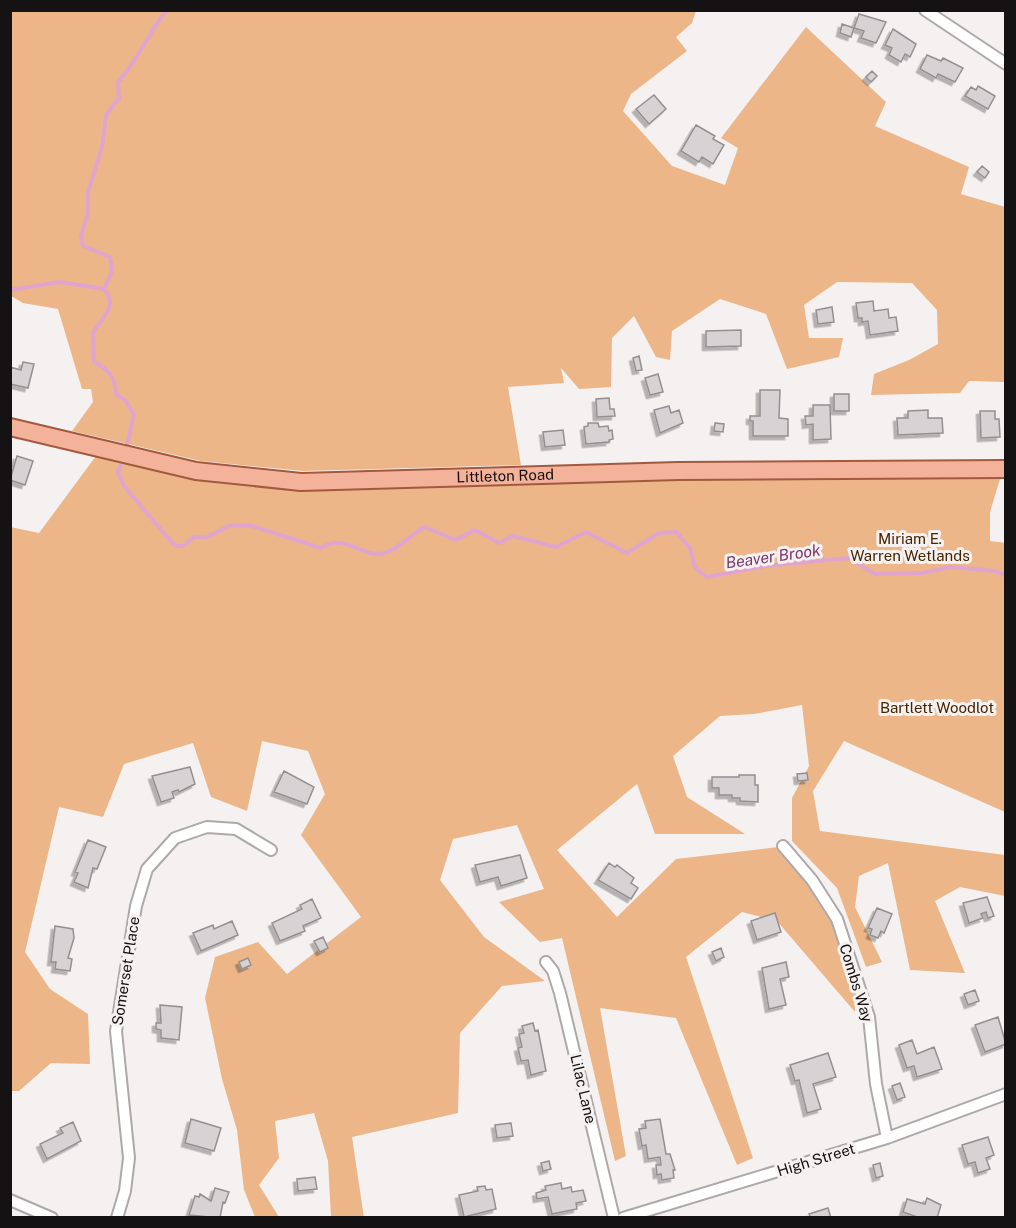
<svg xmlns="http://www.w3.org/2000/svg" width="1016" height="1228" viewBox="0 0 1016 1228" font-family="'Public Sans',sans-serif">
<defs>
<filter id="shadow"><feDropShadow dx="-3.5" dy="3.5" stdDeviation="0" flood-color="#0004"/></filter>
</defs>
<rect width="100%" height="100%" fill="#f5f1f0"/>
<path fill="#ecb689" d="M10,11H696L692,23L676,37L687,51L631,94L623,111L672,166L725,185L738,148L721,138L806,27L886,102L875,126L969,167L961,194L1005,207V382L969,381L960,393L871,395L874,374L909,360L938,344L937,310L912,283L837,282L804,305L809,338H843L839,357L787,369L766,314L720,299L672,331L670,360L656,357L634,316L612,338L611,387L579,389L561,368L564,383L508,387L521,465L303,471L201,461L72,431L93,402L91,389H82L58,309L23,303L11,296Z
M102,448L232,476L991,469V479H1000L990,512V541L1006,543L1005,812L844,741L813,791L820,831L1005,855V896L960,887L935,901L965,973L910,970L888,863L859,876L855,907L882,962L866,967L837,888L792,841V798L809,766L802,705L754,714L720,716L673,756L687,797L745,834H655L637,784L557,850L617,917L676,859L778,847L837,919L854,974L855,1012L777,921L742,912L686,957L753,1158L737,1165L676,1018L600,1008L626,1156L615,1161L562,938L540,942L499,902L544,889L517,825L453,839L440,880L484,937L545,981L502,986L460,1033L458,1113L352,1137L364,1218L331,1217L328,1161L314,1113L275,1121L279,1158L259,1185L279,1217H255L244,1190L237,1130L222,1079L205,998L215,957L258,942L287,974L361,917L301,835L325,794L308,751L262,741L247,811L211,797L193,743L124,764L103,817L59,807L25,952L50,989L88,1014L90,1064L51,1063L19,1091H11L10,527L39,533Z"/>
<g fill="none" stroke-linecap="round" stroke-linejoin="round">
<path stroke="#e0a4ce" stroke-width="4" d="M104,289L112,271L110,257L83,246L81,236L88,213V192L102,147L106,115L119,98L118,82C138,60 148,33 167,10
M10,290L60,282L104,289C119,306 101,318 93,333L94,362C108,369 116,378 116,394L126,401L134,415L126,449
M123,459L118,472L124,486L175,546H183L194,537H207L231,525L252,526L321,548C344,533 359,555 380,554C397,552 410,534 425,527L455,540L475,530L499,543L513,536L556,547L586,532L627,553L659,533L676,532L690,548L695,568L707,577L765,566L849,558L875,574L922,573L950,567L995,571L1006,576"/>
</g>
<path fill="#d7d2d4" stroke="#949091" stroke-width="1.5" filter="url(#shadow)" d="M859,14L886,22L876,43L861,38L864,31L854,28Z
M842,24L854,28L851,37L840,33Z
M893,29L916,44L910,57L905,54L901,62L889,55L892,48L885,45Z
M927,55L941,61L943,58L963,68L955,82L938,74L936,78L920,69Z
M872,71L877,76L871,82L866,77Z
M978,86L995,96L988,109L965,96L971,87L976,90Z
M654,95L666,109L649,124L636,109Z
M696,125L715,136L713,139L724,145L713,164L702,157L699,162L681,151Z
M982,166L989,172L985,178L977,172Z
M873,301L874,311L888,309L889,318L896,317L898,331L870,335L868,321L862,322V318H858L856,303Z
M832,307L834,322L818,324L816,310Z
M741,330V346L706,347V331Z
M639,356L642,370L636,371L633,358Z
M23,362L34,364L28,388L10,384V367L21,370Z
M658,374L663,392L650,395L645,378Z
M760,390H780L779,418L788,419V436H753V421H750V416H760Z
M834,394H849V411H834Z
M609,398L610,409H614L615,416L597,417L596,399Z
M813,405H830L831,439L813,440V424L806,425L805,416H813Z
M669,406L671,413L679,410L683,423L660,433L654,410Z
M928,410V418H942L943,433L898,435L897,418H908V411Z
M980,411H995V419H999L1000,437L981,438Z
M588,423H598L599,427L608,426L609,431L612,430L613,439L609,440V442L586,444L584,427L588,426Z
M715,423L724,424L723,432L714,431Z
M563,430L565,445L545,447L543,432Z
M17,456L33,461L25,485L10,480Z
M190,767L195,784L179,792L178,790L172,792L174,798L161,802L152,776Z
M284,771L314,787L307,804L274,792Z
M807,773L808,780L798,781L797,774Z
M739,775H755V785H758V802L740,801V798H732V795H719V788H712V777H739Z
M88,840L106,847L97,869L93,868L88,888L74,882L78,873L75,872Z
M520,855L527,878L501,886L498,877L480,882L475,865Z
M609,863L615,867L617,865L634,878L631,883L638,888L631,899L598,880Z
M987,897L994,916L988,918L986,912L981,914L983,918L969,923L963,903Z
M312,899L321,918L303,926L305,931L280,941L272,923L302,909L300,905Z
M877,908L892,914L884,933L881,931L878,938L870,935L872,929L868,928Z
M775,913L781,932L757,940L751,921Z
M232,921L238,935L201,951L193,933L213,925L214,929Z
M55,926L73,929L74,938L68,958L72,959L70,971L55,969L56,962H51Z
M323,937L328,948L320,952L314,941Z
M721,948L724,957L716,961L712,952Z
M248,958L251,965L242,969L239,962Z
M786,962L789,977L780,979L786,1005L769,1009L762,968Z
M975,990L979,1001L968,1005L964,994Z
M160,1005L182,1007L179,1040L161,1038V1030L156,1029V1023H161Z
M998,1017L1006,1044L985,1052L975,1025Z
M533,1023L535,1031L538,1030L546,1071L531,1075L528,1060L521,1061L518,1048L522,1047L519,1034L524,1033L522,1026Z
M912,1040L917,1054L934,1047L942,1069L917,1077L914,1066L907,1068L899,1045Z
M828,1053L836,1077L813,1084L821,1109L807,1113L799,1080L795,1081L790,1065Z
M900,1083L905,1097L897,1100L892,1086Z
M191,1119L221,1128L214,1151L185,1143Z
M660,1119L666,1154H670L675,1170H673L674,1178L662,1180L661,1174L657,1175L656,1165H661L660,1157L648,1159L646,1145L642,1146L639,1129L646,1128L645,1121Z
M73,1122L81,1141L47,1159L40,1144L63,1133L60,1128Z
M511,1123L513,1136L497,1138L495,1125Z
M988,1137L994,1155L986,1158L990,1169L978,1173L975,1162L968,1164L962,1145Z
M549,1161L551,1169L543,1171L541,1163Z
M880,1163L883,1176L876,1178L873,1165Z
M315,1177L317,1189L298,1191L297,1179Z
M561,1183L562,1189L571,1187L572,1192L583,1190L586,1201L576,1203L577,1209L552,1214L548,1197L537,1199L536,1193L546,1190L545,1186Z
M485,1186L486,1190L492,1189L496,1209L464,1217L459,1195L478,1191L477,1187Z
M215,1188L229,1192L225,1203L223,1202L220,1218L189,1215L195,1196L199,1197L200,1194L211,1201Z
M927,1198L941,1205L937,1218H920L903,1212L907,1199L925,1204Z
M828,1208L831,1218H811L809,1214Z"/>
<g fill="none" stroke-linecap="round" stroke-linejoin="round">
<g stroke="#aea9a9" stroke-width="14">
<path id="minor" d="M925,10L1006,64
M783,846L812,880L837,919L869,1017L876,1084L887,1138
M546,962L553,971L560,993L614,1218
M10,1200L52,1218
M117,1218L125,1191L129,1158L116,1031L136,906L147,869L175,838L207,827L236,829L271,850
M623,1218L887,1138L1006,1094"/>
</g>
<g stroke="#a2593e" stroke-width="20">
<g id="primary">
<path id="s1" d="M10,427L196,471L301,482L678,471L1006,469"/>
</g>
</g>
<use href="#minor" stroke="#fff" stroke-width="10"/>
<use href="#primary" stroke="#f5b29a" stroke-width="16"/>
</g>
<g text-anchor="middle" stroke-width="6" stroke-linejoin="round" paint-order="stroke">
<g font-size="15" fill="#141212" stroke="#f5f1f0">
<text dy="5" stroke="none"><textPath href="#s1" startOffset="501">Littleton Road</textPath></text>
<text transform="translate(126 971) rotate(-81)" y="5">Somerset Place</text>
<text transform="translate(856 983) rotate(73)" y="5">Combs Way</text>
<text transform="translate(583 1089) rotate(77)" y="5">Lilac Lane</text>
<text transform="translate(816 1160) rotate(-17)" y="5">High Street</text>
</g>
<g font-size="15" fill="#472400" stroke="#f5f1f0">
<text x="910" y="544">Miriam E.<tspan x="910" dy="17">Warren Wetlands</tspan></text>
<text x="937" y="713">Bartlett Woodlot</text>
</g>
<g font-size="16" font-style="italic" fill="#7c366a" stroke="#f5f1f0">
<text transform="translate(773 556) rotate(-8)" y="6">Beaver Brook</text>
</g>
</g>
<rect width="1016" height="1228" fill="none" stroke="#141212" stroke-width="24"/>
</svg>
